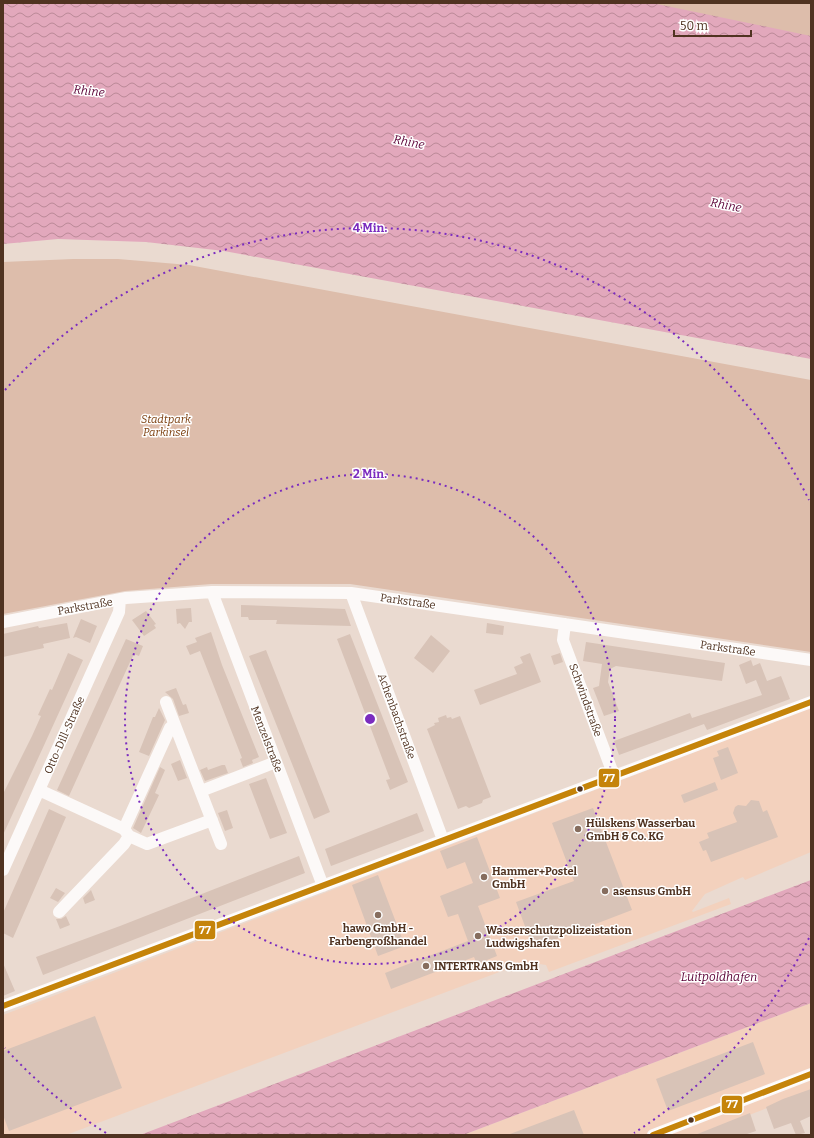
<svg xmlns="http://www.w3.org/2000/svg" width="814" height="1138" viewBox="0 0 814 1138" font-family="Bitter,serif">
<defs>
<pattern id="water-waves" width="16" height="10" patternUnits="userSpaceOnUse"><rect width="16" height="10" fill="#e2a8bc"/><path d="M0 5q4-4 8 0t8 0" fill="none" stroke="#ba8998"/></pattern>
</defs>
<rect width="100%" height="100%" fill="#eadad0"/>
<path fill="#f3d1bd" d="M811,708V852L745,880L743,877L705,894L692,911L693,912L729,898L731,904L549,972L546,965L526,962L66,1135H3V1015Z
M811,1003V1091L698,1135H463Z"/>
<path fill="#ddbdab" d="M413,3H811V70Z
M73,259H118L189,265L811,380V652L350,584H211L125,591L3,614V262Z"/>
<path fill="url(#water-waves)" d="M3,3H652L811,36V359L224,251L146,242L58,239L3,244Z
M811,880V1003L463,1135H140Z"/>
<path fill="#d8c3b7" d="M241,605L345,609L351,626L276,624L277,620H249L248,617H241Z
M191,608L192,622H189L185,629L180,623L177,624L176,609Z
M146,611L156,624L154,625L156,628L144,636L132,620Z
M81,619L97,626L90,643L76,637L73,638Z
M67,623L70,638L43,644L44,648L3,657V634L38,626L39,628Z
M487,623L504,626L503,635L486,633Z
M211,632L222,665L259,757L252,760L253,763L243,767L240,759L242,758L200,651L190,655L186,646L197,642L195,638Z
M350,634L408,782L390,790L386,780L390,779L337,639Z
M431,635L450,651L433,673L414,658Z
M126,639L143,646L139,656L134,654L130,662L69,796L57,790Z
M586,642L725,663L722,681L616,666L610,669L608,682L619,711L604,716L593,688L599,686L602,664L583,661Z
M266,650L330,812L314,819L249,656Z
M68,653L83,660L3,835V794L32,736L41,716L38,715L50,689L52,690Z
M530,653L541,682L480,705L474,690L517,674L514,667L523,663L520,657Z
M560,653L563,662L554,665L551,656Z
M751,660L753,666L760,663L767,681L781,676L790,699L707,730L704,724L619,755L614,741L690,713L692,718L762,695L756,680L746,684L739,665Z
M176,688L183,705L186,704L189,713L179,716L173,699L165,692Z
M159,708L165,720L149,756L139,752L153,717H155Z
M446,715L447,718L451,717L452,719L460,716L491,797L483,800L482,803L469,808L466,806L458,809L427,729L435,725L434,723L439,722L438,718Z
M728,747L738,773L721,780L713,758L719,756L717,751Z
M180,760L187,778L178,781L171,764Z
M222,765H225L228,773L205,781L200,770L207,767L208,770Z
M160,767L165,770L155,793L159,795L141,833L133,828Z
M266,778L287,833L270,839L249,784Z
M715,782L718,790L684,803L681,795Z
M751,800L759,801L763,812L767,810L778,837L711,862L706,850L703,851L699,842L709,838L707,833L737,822L733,813L735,807L738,805L746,806Z
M593,808L632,910L533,948L516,902L574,881L552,823Z
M49,809L66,817L13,938L3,933V913Z
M227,810L233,828L225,831L218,813Z
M417,813L424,831L331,866L325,849Z
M477,837L500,898L478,906L497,956L477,964L474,957L391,989L385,973L468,941L458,914L448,917L440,896L473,883L465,862L447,869L440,851Z
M299,856L305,873L43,975L36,957L120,926Z
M378,875L405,946L378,956L352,885Z
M56,888L65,893L58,902L50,898Z
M91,890L95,900L85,904L83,898Z
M66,916L70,925L60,929L56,919H61Z
M3,963L15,991L3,996Z
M95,1016L122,1088L9,1131L3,1115V1051Z
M753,1042L765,1074L668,1111L656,1079Z
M811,1089V1116L800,1121L805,1133L796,1135L791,1123L774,1129L766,1107L783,1099Z
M574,1110L584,1135H510V1134Z
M750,1113L756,1131L744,1135H695Z"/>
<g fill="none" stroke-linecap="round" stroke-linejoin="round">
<path stroke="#fcf9f8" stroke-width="12" d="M212,592L323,886
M351,593L443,840
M3,622L126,598L212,592L351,593L811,660
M565,624L563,640L614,776
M166,702L221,844
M174,724L170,728L124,829L129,836L147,844L212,820
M39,790L124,829
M201,791L276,762
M3,870L119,612L120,599
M59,912L124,844L129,836
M3,1006L811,702
M653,1135L811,1074"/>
<g stroke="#fff" stroke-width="9">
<path id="bus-1" d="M3,1006L811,702
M653,1135L811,1074"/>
</g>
<use href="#bus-1" stroke="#c5840a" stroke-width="6"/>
</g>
<g fill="none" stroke="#7b2cbf" stroke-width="2" stroke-dasharray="2 4">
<circle cx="370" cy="719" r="245"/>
<path d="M809 938A491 491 0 0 1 634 1133M106 1133A491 491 0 0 1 5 1048M5 390A491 491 0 0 1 809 500"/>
</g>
<g fill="#503321" stroke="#fff" stroke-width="1.5">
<circle cx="580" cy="789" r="3.5"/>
<circle cx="691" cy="1120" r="3.5"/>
</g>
<g fill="#866d5e" stroke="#fff" stroke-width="1.5">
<circle cx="578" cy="829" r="4"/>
<circle cx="484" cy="877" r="4"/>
<circle cx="605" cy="891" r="4"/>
<circle cx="378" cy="915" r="4"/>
<circle cx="478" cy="936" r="4"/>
<circle cx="426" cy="966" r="4"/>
</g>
<g text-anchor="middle" stroke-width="3" stroke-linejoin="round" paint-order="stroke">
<g font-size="11" font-style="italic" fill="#793b09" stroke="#fff">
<text x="166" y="423">Stadtpark<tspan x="166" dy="13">Parkinsel</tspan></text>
</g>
<g font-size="11" fill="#503321" stroke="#fff">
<text transform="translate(408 601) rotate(8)" y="4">Parkstraße</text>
<text transform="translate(85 606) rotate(-10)" y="4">Parkstraße</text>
<text transform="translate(728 648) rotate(8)" y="4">Parkstraße</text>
<text transform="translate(586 700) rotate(70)" y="4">Schwindstraße</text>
<text transform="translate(397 716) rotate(70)" y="4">Achenbachstraße</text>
<text transform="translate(64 735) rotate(-66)" y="4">Otto-Dill-Straße</text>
<text transform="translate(267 739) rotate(69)" y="4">Menzelstraße</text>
</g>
<g font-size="11" font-weight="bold" fill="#503321" stroke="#fff" text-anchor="start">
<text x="586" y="827">Hülskens Wasserbau<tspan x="586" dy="13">GmbH &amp; Co. KG</tspan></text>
<text x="492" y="875">Hammer+Postel<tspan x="492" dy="13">GmbH</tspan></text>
<text x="613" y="895">asensus GmbH</text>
<text x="378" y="932" text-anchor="middle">hawo GmbH -<tspan x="378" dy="13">Farbengroßhandel</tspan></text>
<text x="486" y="934">Wasserschutzpolizeistation<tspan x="486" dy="13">Ludwigshafen</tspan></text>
<text x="434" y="970">INTERTRANS GmbH</text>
</g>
<g font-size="12" font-style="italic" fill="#5a0036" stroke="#fff">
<text transform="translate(89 91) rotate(6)" y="4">Rhine</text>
<text transform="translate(409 142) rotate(11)" y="4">Rhine</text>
<text transform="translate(726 205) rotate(11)" y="4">Rhine</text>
<text x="719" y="981">Luitpoldhafen</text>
</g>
</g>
<circle cx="370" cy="719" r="6" fill="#7b2cbf" stroke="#fff" stroke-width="2"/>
<g font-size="12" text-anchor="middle" font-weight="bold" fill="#7b2cbf" stroke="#fff" stroke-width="3" stroke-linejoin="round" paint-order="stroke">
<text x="370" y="232">4 Min.</text>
<text x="370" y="478">2 Min.</text>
</g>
<g stroke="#fff" stroke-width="1.5">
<rect x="598" y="768" width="22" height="20" rx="4" fill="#c5840a"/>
<rect x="194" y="920" width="22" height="20" rx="4" fill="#c5840a"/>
<rect x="721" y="1095" width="22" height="19" rx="4" fill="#c5840a"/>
</g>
<g font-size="11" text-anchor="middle" font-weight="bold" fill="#fff">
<text x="609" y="782">77</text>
<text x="205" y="934">77</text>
<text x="732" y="1108">77</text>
</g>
<rect width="814" height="1138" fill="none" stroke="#503321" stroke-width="8"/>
<path d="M674 30v6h77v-6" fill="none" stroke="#503321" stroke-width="2"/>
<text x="680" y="30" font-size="12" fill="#503321" stroke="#ffffff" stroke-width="3" paint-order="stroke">50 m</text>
</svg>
